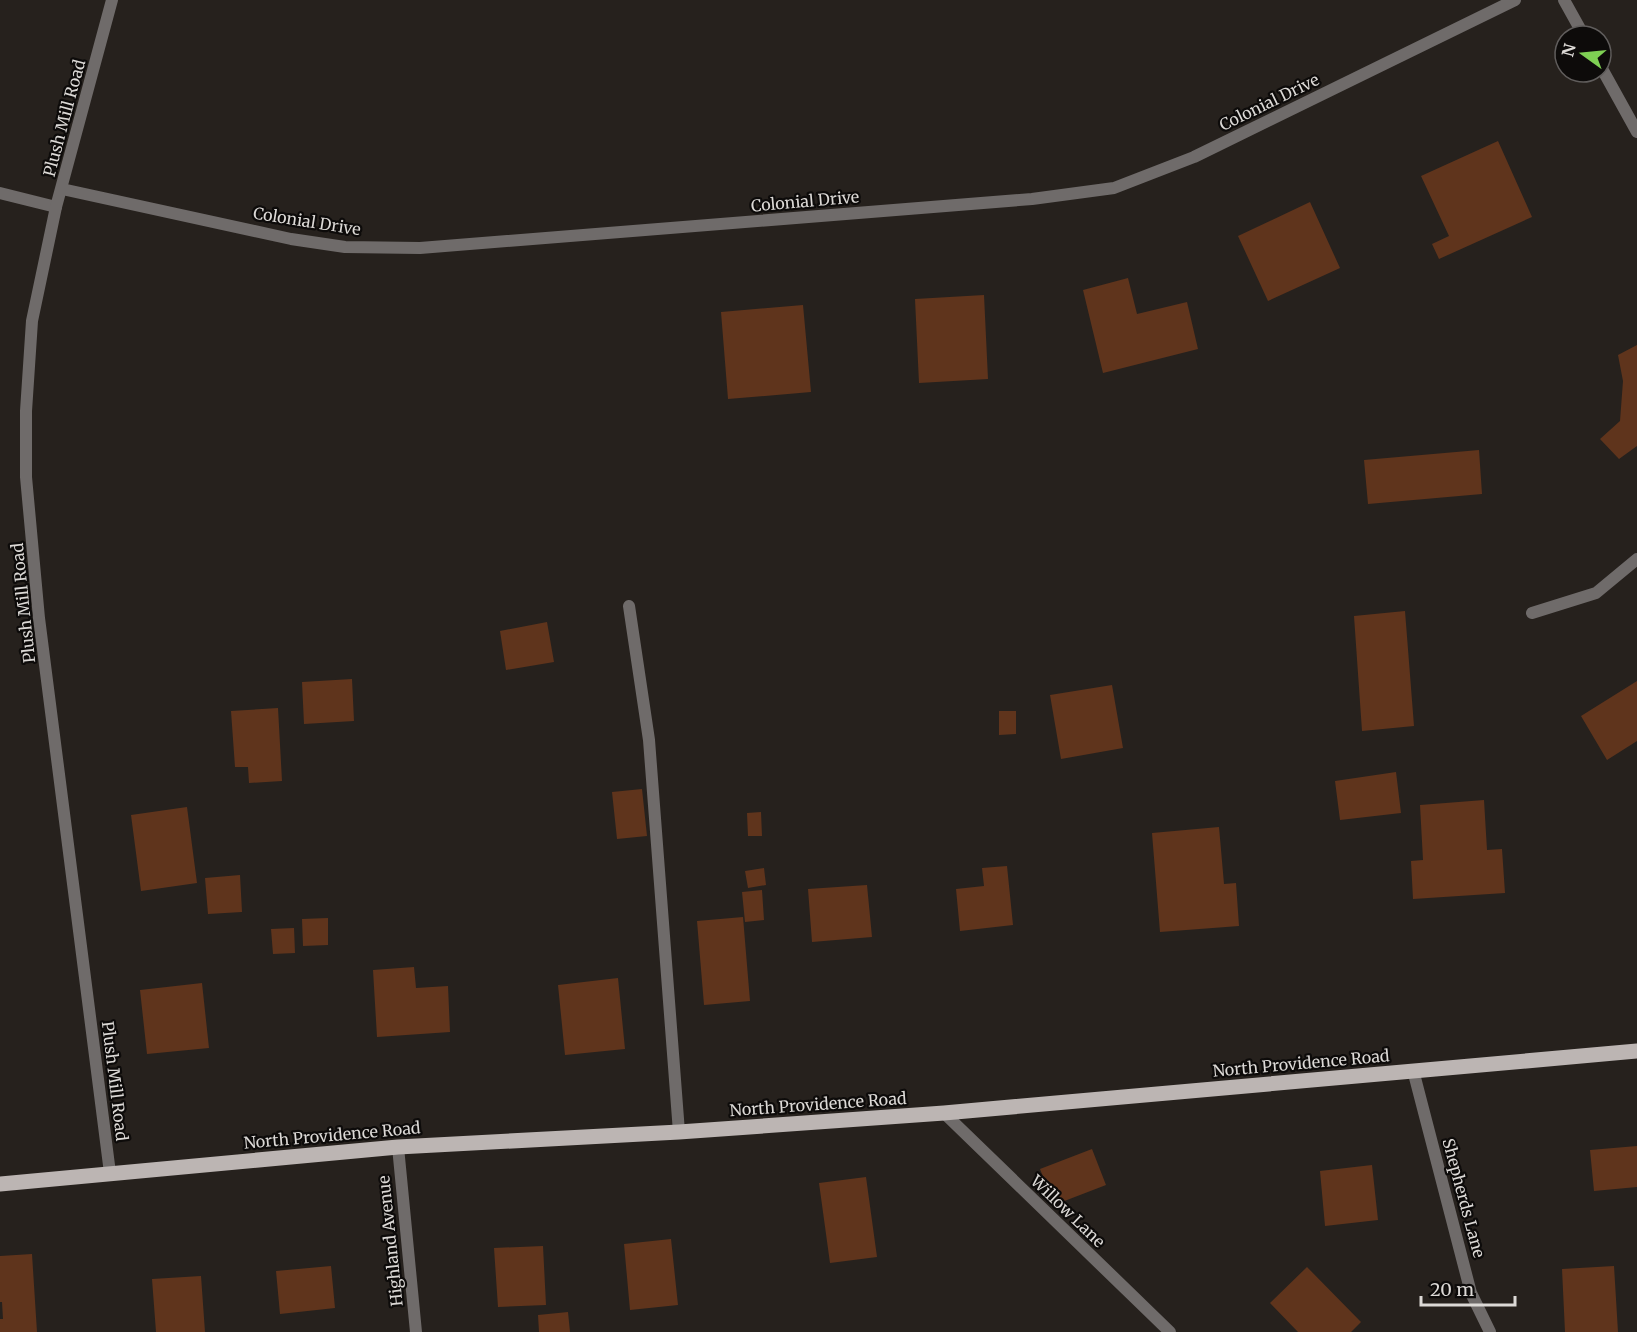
<svg xmlns="http://www.w3.org/2000/svg" width="1637" height="1332" viewBox="0 0 1637 1332" font-family="Merriweather,serif">
<rect width="100%" height="100%" fill="#26211d"/>
<path fill="#5f341c" d="M1498,141L1532,217L1439,259L1432,244L1449,236L1421,176Z
M1310,202L1340,268L1268,301L1238,236Z
M1128,278L1137,314L1187,302L1198,349L1103,373L1083,290Z
M984,295L988,379L919,383L915,299Z
M803,305L811,392L728,399L721,312Z
M1637,345V446L1619,459L1600,439L1620,421L1623,381L1618,355Z
M1479,450L1482,494L1368,504L1364,460Z
M1405,611L1414,726L1362,731L1354,616Z
M547,622L554,662L506,670L500,631Z
M352,679L354,721L304,724L302,682Z
M1637,681V741L1607,760L1581,716Z
M1112,685L1123,748L1061,759L1050,695Z
M278,708L282,781L249,783L248,767H235L231,711Z
M999,711H1016V734L999,735Z
M1396,772L1401,813L1340,820L1335,781Z
M642,789L647,836L617,839L612,792Z
M1484,800L1487,850L1502,849L1505,893L1413,899L1411,861L1423,860L1420,805Z
M187,807L197,883L141,891L131,815Z
M761,812L762,836H748L747,813Z
M1219,827L1224,884L1236,883L1239,926L1160,932L1152,833Z
M1007,866L1013,925L960,931L956,889L984,886L982,868Z
M764,868L766,885L748,888L745,871Z
M240,875L242,912L208,914L205,878Z
M867,885L872,937L812,942L808,889Z
M762,890L764,920L745,922L742,892Z
M743,917L750,1001L704,1005L697,921Z
M328,918V945L303,946L302,919Z
M294,928L295,953L273,954L271,929Z
M414,967L416,988L448,986L450,1032L377,1037L373,970Z
M618,978L625,1049L565,1055L558,985Z
M202,983L209,1048L147,1054L140,990Z
M1637,1146V1187L1594,1191L1590,1150Z
M1092,1149L1106,1185L1054,1205L1040,1169Z
M1372,1165L1378,1220L1325,1226L1320,1171Z
M866,1177L877,1257L830,1263L819,1183Z
M671,1239L678,1305L630,1310L624,1244Z
M543,1246L546,1305L498,1307L494,1248Z
M32,1254L37,1332H0V1319H3L2,1302H0V1256Z
M331,1266L335,1308L280,1314L276,1271Z
M1614,1266L1618,1332H1565L1562,1269Z
M1307,1267L1361,1322L1351,1332H1298L1270,1303Z
M201,1276L205,1332H156L152,1279Z
M568,1312L570,1332H539L538,1315Z"/>
<g fill="none" stroke-linecap="round" stroke-linejoin="round">
<path stroke="#6f6b6a" stroke-width="12" d="M0,193L56,207
M629,606L649,740L679,1132"/>
<path stroke="#6f6b6a" stroke-width="12" d="M1564,0L1584,36
M1601,67L1637,132
M62,189L291,239L345,247L420,248L1032,199L1114,188L1194,157L1515,0
M1532,613L1596,593L1637,559
M1413,1070L1471,1293L1490,1332
M944,1113L1170,1332
M398,1147L416,1332
M110,1173L39,618L26,477V411L32,321L56,207L112,0"/>
<path stroke="#bcb5b3" stroke-width="15" d="M0,1184L398,1147L679,1132L944,1113L1637,1051"/>
</g>
<g text-anchor="middle" stroke-width="4.5" stroke-linejoin="round" paint-order="stroke">
<g font-size="16" fill="#dcd9d6" stroke="#0d0b0a">
<text transform="translate(1269 102) rotate(-26)" y="6">Colonial Drive</text>
<text transform="translate(64 118) rotate(-75)" y="6">Plush Mill Road</text>
<text transform="translate(805 201) rotate(-5)" y="6">Colonial Drive</text>
<text transform="translate(307 221) rotate(9)" y="6">Colonial Drive</text>
<text transform="translate(23 603) rotate(-96)" y="6">Plush Mill Road</text>
<text transform="translate(1301 1063) rotate(-5)" y="6">North Providence Road</text>
<text transform="translate(115 1081) rotate(83)" y="6">Plush Mill Road</text>
<text transform="translate(818 1104) rotate(-4)" y="6">North Providence Road</text>
<text transform="translate(332 1135) rotate(-5)" y="6">North Providence Road</text>
<text transform="translate(1464 1198) rotate(75)" y="6">Shepherds Lane</text>
<text transform="translate(1068 1211) rotate(44)" y="6">Willow Lane</text>
<text transform="translate(390 1241) rotate(-96)" y="6">Highland Avenue</text>
</g>
</g>
<g transform="translate(1583 54) rotate(285)"><circle r="28" fill="#0d0b0a" stroke="#605d5c" stroke-width="1.5"/>
<path d="M0-4.5L10 22L0 15L-10 22Z" fill="#7ed053"/>
<text y="-9" font-size="16" font-weight="bold" text-anchor="middle" fill="#dcd9d6">N</text>
</g>
<path d="M1421 1296v9h94v-9" fill="none" stroke="#dcd9d6" stroke-width="3"/>
<text x="1430" y="1296" font-size="18" fill="#dcd9d6" stroke="#0d0b0a" stroke-width="4.5" paint-order="stroke">20 m</text>
</svg>
